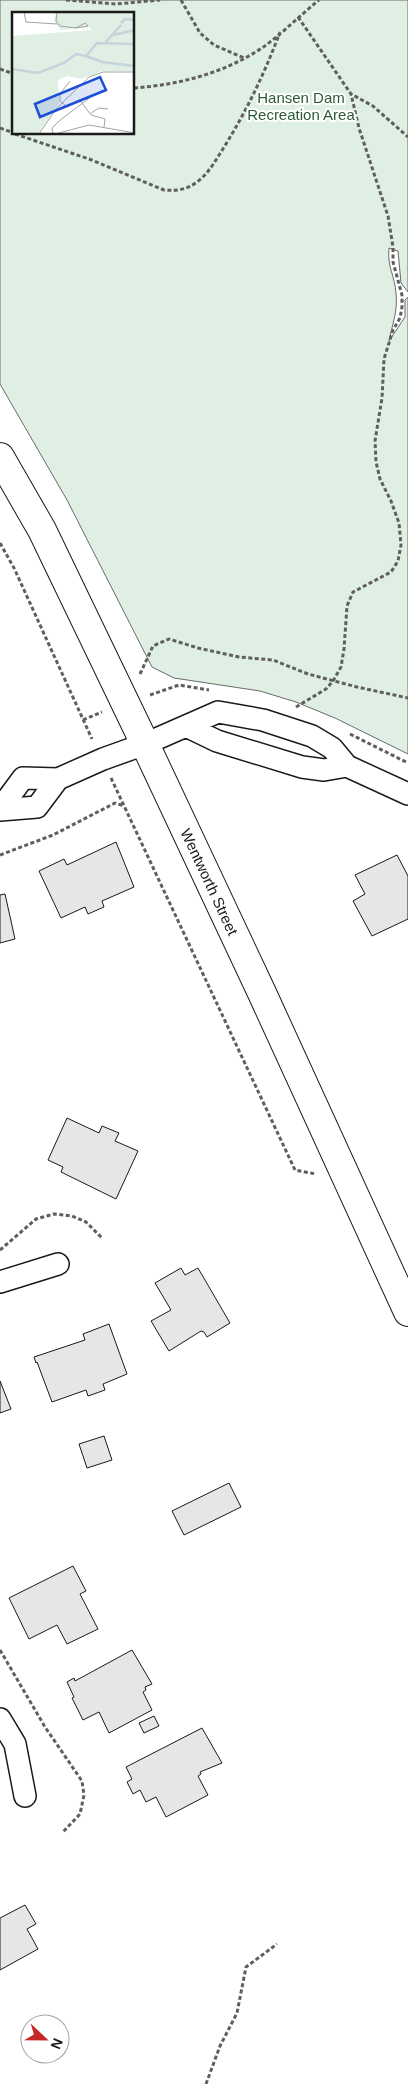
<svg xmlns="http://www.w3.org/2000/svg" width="408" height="2084" viewBox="0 0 408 2084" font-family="Arial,sans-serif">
<rect width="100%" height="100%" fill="#fff"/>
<path fill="#e0efe3" stroke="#6a6a6a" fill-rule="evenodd" d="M0,0H408V292L401,283L398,251L389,248C387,268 395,275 396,294C398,311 392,325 389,341L405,317V300L408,297V754L335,718L296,702L260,691L174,678L152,667L67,500L0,384ZM14,14H134V134H14Z"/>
<path fill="#e6e6e6" stroke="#1a1a1a" d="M116,842L134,887L102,901L104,907L88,914L85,907L61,918L39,871L64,859L67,865Z
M397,855L408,876V919L372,936L353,901L365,894L355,875Z
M5,894L15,939L0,943V895Z
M67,1118L99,1133L102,1126L119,1133L115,1141L138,1151L116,1199L61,1172L63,1167L48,1160Z
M181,1268L185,1275L198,1268L230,1323L207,1337L204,1332L201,1331L169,1351L151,1321L171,1310L155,1283Z
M109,1324L127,1374L103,1384L105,1390L88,1396L86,1390L52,1402L37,1362L36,1363L34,1357L85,1340L83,1334Z
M0,1381L11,1409L0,1413Z
M104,1436L112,1460L87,1468L79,1444Z
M229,1483L241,1507L184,1535L172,1511Z
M73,1566L86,1591L80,1594L98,1629L67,1644L57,1625L29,1639L9,1598Z
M132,1650L152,1684L145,1687L146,1690L143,1692L152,1710L109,1733L99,1712L83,1720L72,1698L74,1697L67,1682L74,1678L75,1681Z
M154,1716L159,1726L144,1733L139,1723Z
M202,1728L222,1763L200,1772L201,1774L198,1776L208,1795L166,1817L156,1797L146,1802L140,1790L133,1794L127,1782L132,1779L126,1767Z
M25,1905L36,1924L27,1929L38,1949L0,1970V1918Z"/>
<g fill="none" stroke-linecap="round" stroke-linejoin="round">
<g stroke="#1a1a1a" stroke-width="24">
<path id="street" d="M186,726L217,741L302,767L324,770L347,766
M0,809L23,778L58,779L103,759L145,744L218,712L263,720L312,736L332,748L347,766L408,794
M0,810L37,807L58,779
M0,1282L58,1264
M0,1719L15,1744L25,1796"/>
</g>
<g stroke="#1a1a1a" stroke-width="30">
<path id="secondary" d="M0,457L42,530L145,744L262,993L408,1312"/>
</g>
<path stroke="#5f5f5f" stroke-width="3" stroke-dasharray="4 2.5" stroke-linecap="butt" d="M66,0L116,4L160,0
M181,0L200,33L214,45L244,58
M298,17L351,94L373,106L408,137
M0,69L14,74
M134,88C176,85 217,75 254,53C275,41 299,16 319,0
M0,128L14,133
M15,134L89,159L164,190C177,191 186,190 197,182C207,175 214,163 221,152C245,114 264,75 280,32
M0,543L14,568L92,739
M140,674L153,646L169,639L198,648L239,657L273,660L308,674L357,687L408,698
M150,695L179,685L209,690
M296,707L326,689L333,681L341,667L344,649L347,606L353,592L391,572L398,561L401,545L399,523L391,501L380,479L376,462L375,441L382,398L384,359L393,330L400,318L402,307V295L393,262V247L388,216L359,128L351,94
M83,720L102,712
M350,734L408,763
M111,778L295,1170L316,1174
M0,855L53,835L115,803L124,806
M0,1250L36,1219L54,1214L72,1216L86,1222L103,1239
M0,1650L45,1727L82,1781L84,1795L80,1814L63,1832
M206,2084L220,2046L237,2013L246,1967L277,1944"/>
<use href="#street" stroke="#fff" stroke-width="21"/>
<use href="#secondary" stroke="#fff" stroke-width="28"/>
</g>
<g text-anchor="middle" stroke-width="4" stroke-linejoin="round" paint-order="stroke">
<g font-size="15" fill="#2b5a34" stroke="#fff">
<text x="301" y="103">Hansen Dam<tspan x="301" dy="17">Recreation Area</tspan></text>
</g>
<g font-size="15" fill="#1a1a1a" stroke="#fff">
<text transform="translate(209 882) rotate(65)" y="5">Wentworth Street</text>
</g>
</g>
<g transform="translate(12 12)">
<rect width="122" height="122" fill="#fff"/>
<path d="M44,0H122V59H90L70,67L56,64L46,68L47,91L26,122H0V24L80,18L77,15L49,18L42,9Z" fill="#e0efe3"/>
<path fill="none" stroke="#c6d2dc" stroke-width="2.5" d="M109,11L113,7L123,8M101,23L123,18M93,31L109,13M74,44L90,50L123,54M0,57L26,61L52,51L64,42L74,44L85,31L123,32"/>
<path fill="none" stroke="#a3a3a3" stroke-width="1" d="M12,0L14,10L45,12M45,0L44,9L48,14L64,16L73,11L76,14L64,16M67,87L79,103L93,107L92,115M54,94L48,89V82L58,69M79,101L87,96L96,97M27,122L44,97L77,65L91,60H123M41,122L40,116L47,109L84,81M43,122L77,113L123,121"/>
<path fill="#1d4ed8" fill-opacity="0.15" stroke="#1d4ed8" stroke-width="2.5" d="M88,65L94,78L28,105L23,92Z"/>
<rect width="122" height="122" fill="none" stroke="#1a1a1a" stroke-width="2.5"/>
</g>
<g transform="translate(45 2039) rotate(112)"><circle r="24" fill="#ffffff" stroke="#a3a3a3"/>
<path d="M0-4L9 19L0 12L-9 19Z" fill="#c62828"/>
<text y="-8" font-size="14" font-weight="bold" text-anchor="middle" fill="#1a1a1a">N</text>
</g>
</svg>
